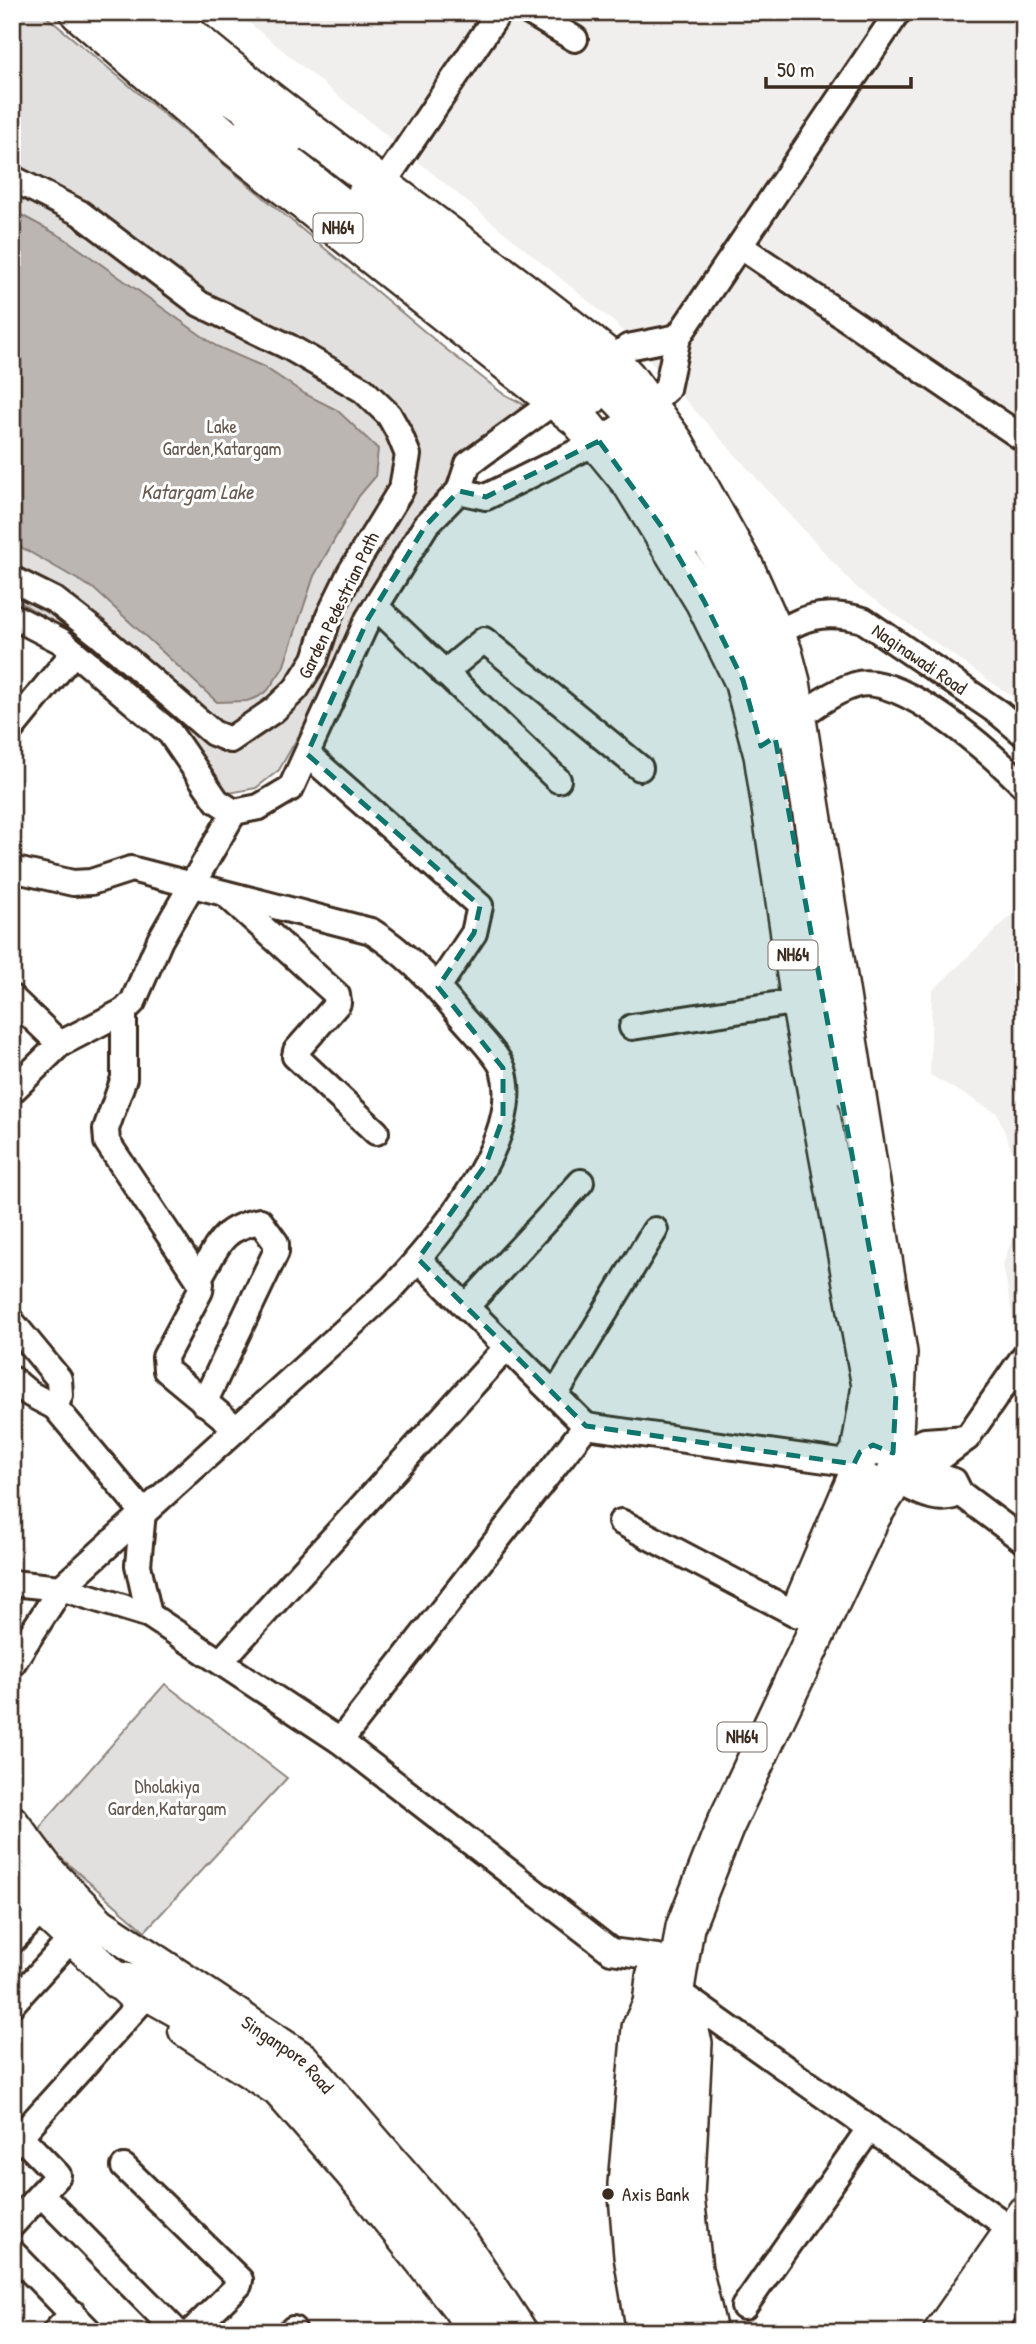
<svg xmlns="http://www.w3.org/2000/svg" width="1036" height="2344" viewBox="0 0 1036 2344" font-family="'Patrick Hand',sans-serif">
<rect width="100%" height="100%" fill="#fff"/>
<filter id="ink" filterUnits="userSpaceOnUse"><feTurbulence type="fractalNoise" baseFrequency=".0143" numOctaves="2"/><feDisplacementMap in="SourceGraphic" scale="14" xChannelSelector="R" yChannelSelector="G"/><feConvolveMatrix kernelMatrix="1 2 1 2 8 2 1 2 1" color-interpolation-filters="sRGB"/></filter>
<g filter="url(#ink)">
<path fill="#f1efee" d="M236,12H1024V705L856,587L615,323Z
M1024,903V1326L1016,1337L1003,1264L1023,1209L1021,1174L997,1113L930,1075L932,991Z"/>
<path fill="#e2e0de" stroke="#8e857e" stroke-width="2" d="M12,12H41L442,346L502,393L527,406L481,464L337,668L279,770L256,788L224,794C212,775 201,752 186,735C139,679 75,634 12,597Z
M165,1684L287,1778L145,1931L37,1837L44,1822Z"/>
<path fill="#bcb6b3" stroke="#887e77" stroke-width="2" d="M12,210L64,238L216,346L264,367L305,394L337,410L378,449L375,477L359,496L314,576L283,668L268,690L258,697L247,701L217,702L94,589L12,542Z"/>
<g fill="none" stroke-linecap="round" stroke-linejoin="round">
<g stroke="#3b2a1e" stroke-width="30">
<g id="minor">
<path d="M529,12L575,39"/>
<path d="M12,178L80,213L200,304L289,347L363,390L389,415L399,433L408,455L402,488L350,573L329,616L315,659L296,689L274,710L230,740L213,733L97,633L56,601L12,579"/>
<path d="M374,197L499,12"/>
<path d="M740,246L1024,439"/>
<path d="M598,369L628,347L678,337"/>
<path d="M459,491L486,497L599,441L635,417L667,389L678,337L898,12"/>
<path d="M376,607L558,780"/>
<path d="M12,616L61,641L170,733L217,801L234,812L259,807L291,788L368,619L426,525L459,491L468,464L566,393"/>
<path id="s1" d="M764,643C800,617 821,609 863,620L999,713L1024,734"/>
<path d="M444,673L484,640L640,768"/>
<path d="M12,728L74,652"/>
<path d="M761,746C791,726 820,696 855,685C899,670 995,756 1024,786"/>
<path d="M307,754L480,906L474,933L438,987"/>
<path d="M12,869L73,883L91,882L131,869L371,931C406,953 434,982 460,1015C471,1028 498,1055 503,1069C525,1139 436,1240 393,1287L61,1588L12,1664"/>
<path d="M229,897L337,995L338,1003L296,1051L295,1056L376,1132"/>
<path d="M12,998L60,1044"/>
<path d="M124,1011V1078L106,1129L107,1142L201,1283L200,1291L165,1357L166,1370L236,1428"/>
<path d="M632,1027L800,1001"/>
<path d="M12,1091L60,1044L124,1011L133,1002L160,940L234,812"/>
<path d="M418,1259L586,1426"/>
<path d="M199,1278C219,1245 219,1229 260,1221L276,1243V1252L204,1403"/>
<path d="M466,1307L581,1182"/>
<path d="M12,1322L59,1379L60,1395L55,1407"/>
<path d="M12,1379L30,1394L55,1407L143,1512L138,1565L149,1615"/>
<path d="M555,1395L655,1230"/>
<path d="M893,1453L925,1441L967,1438"/>
<path d="M897,1463L935,1462L967,1438L1024,1356"/>
<path d="M914,1468L954,1481L960,1493L1024,1541"/>
<path d="M893,1479C915,1489 937,1506 960,1493"/>
<path d="M621,1522L798,1615"/>
<path d="M12,1583L61,1588L149,1615L340,1741L611,1951L657,1957"/>
<path d="M222,1660L507,1347"/>
<path d="M340,1741L586,1426L854,1464"/>
<path d="M12,1941L42,1910"/>
<path d="M674,1989L1024,2238"/>
<path d="M12,2004L72,1938"/>
<path d="M12,2145L141,2002"/>
<path d="M124,2167L240,2280L239,2285L191,2332"/>
<path d="M42,2195L177,2332"/>
<path d="M12,2225L58,2175L20,2136"/>
<path d="M12,2252L90,2332"/>
<path d="M744,2307L870,2128"/>
<path d="M55,2332L73,2313"/>
<path d="M290,2332L293,2329"/>
</g>
</g>
<g stroke="#3b2a1e" stroke-width="37">
<g id="major">
<path d="M128,12L220,96"/>
<path d="M206,81L290,137"/>
<path d="M252,128L272,149L591,399"/>
<path d="M364,194L593,373L635,417L653,442"/>
<path d="M622,431L649,465L690,538"/>
<path d="M691,508L749,617L751,642L768,709"/>
<path d="M797,866L828,1046L839,1060L843,1088"/>
<path id="s2" d="M12,1822L51,1874L100,1924L303,2059L464,2245L521,2332"/>
<path d="M12,1875L42,1910L136,1998"/>
<path d="M185,2030L278,2090L351,2173L459,2308L474,2332"/>
<path d="M940,2332L1024,2212"/>
<path d="M986,2332L1024,2276"/>
</g>
</g>
<g stroke="#3b2a1e" stroke-width="42">
<path id="highway" d="M79,12L237,148L579,419L632,484L704,601L743,680L763,755L800,1001L871,1386L860,1452
M161,12C304,137 464,240 610,360L627,378L675,443L746,570L783,652L791,682L898,1353L893,1453
M805,1599L857,1477
M119,1981L135,1984L251,2049L293,2078L368,2160L498,2332
M672,2000L689,2029L693,2043L685,2196L693,2269L708,2332
M646,2332L633,2256L627,2184L641,2028L652,2004L655,1977
M675,2332L664,2272L657,2150L668,2032L685,1927L725,1826L870,1519C876,1507 896,1481 897,1469C901,1442 866,1440 855,1459L857,1477L874,1488L888,1484
M962,2332L1024,2242"/>
</g>
<use href="#minor" stroke="#fff" stroke-width="24"/>
<use href="#major" stroke="#fff" stroke-width="32"/>
<use href="#highway" stroke="#fff" stroke-width="37"/>
</g>
</g>
<path fill="#0f766e" fill-opacity="0.2" stroke="#0f766e" stroke-width="5" stroke-dasharray="14 9" stroke-linejoin="round" d="M599,441L661,526L704,601L743,680L761,746L775,737L896,1393L893,1453L873,1445L860,1452L854,1464L586,1426L418,1259L486,1164L503,1118V1068L438,987L474,933L480,906L307,754L368,619L426,525L459,491L486,497Z"/>
<circle fill="#3b2a1e" stroke="#fff" stroke-width="2.5" cx="608" cy="2194" r="7"/>
<g text-anchor="middle" stroke-width="6" stroke-linejoin="round" paint-order="stroke">
<g fill="#fff" stroke="#766a62" stroke-width="2">
<rect x="313.5" y="213.5" width="49" height="29" rx="5"/>
<rect x="768.5" y="940.5" width="49" height="29" rx="5"/>
<rect x="717.5" y="1722.5" width="49" height="29" rx="5"/>
</g>
<g font-size="18" font-weight="bold" fill="#3b2a1e">
<text x="338" y="234">NH64</text>
<text x="793" y="961">NH64</text>
<text x="742" y="1743">NH64</text>
</g>
<g font-size="19" fill="#65584e" stroke="#fff">
<text x="222" y="433">Lake<tspan x="222" dy="22">Garden,Katargam</tspan></text>
<text x="167" y="1793">Dholakiya<tspan x="167" dy="22">Garden,Katargam</tspan></text>
</g>
<g font-size="19" fill="#3b2a1e" stroke="#fff">
<text transform="translate(338 605) rotate(-64)" y="7">Garden Pedestrian Path</text>
<text dy="7" stroke="none"><textPath href="#s1" startOffset="175">Naginawadi Road</textPath></text>
<text dy="7" stroke="none"><textPath href="#s2" startOffset="364">Singanpore Road</textPath></text>
</g>
<g font-size="19" fill="#3b2a1e" stroke="#fff" text-anchor="start">
<text x="622" y="2201">Axis Bank</text>
</g>
<g font-size="21" font-style="italic" fill="#685b52" stroke="#fff">
<text x="197" y="499">Katargam Lake</text>
</g>
</g>
<rect width="1036" height="2344" fill="none" stroke="#fff" stroke-width="42"/>
<rect x="21" y="21" width="994" height="2302" fill="none" stroke="#3b2a1e" stroke-width="2.5" filter="url(#ink)"/>
<path d="M766 77v10h145v-10" fill="none" stroke="#3b2a1e" stroke-width="3.5"/>
<text x="777" y="77" font-size="21" fill="#3b2a1e" stroke="#ffffff" stroke-width="5" paint-order="stroke">50 m</text>
</svg>
